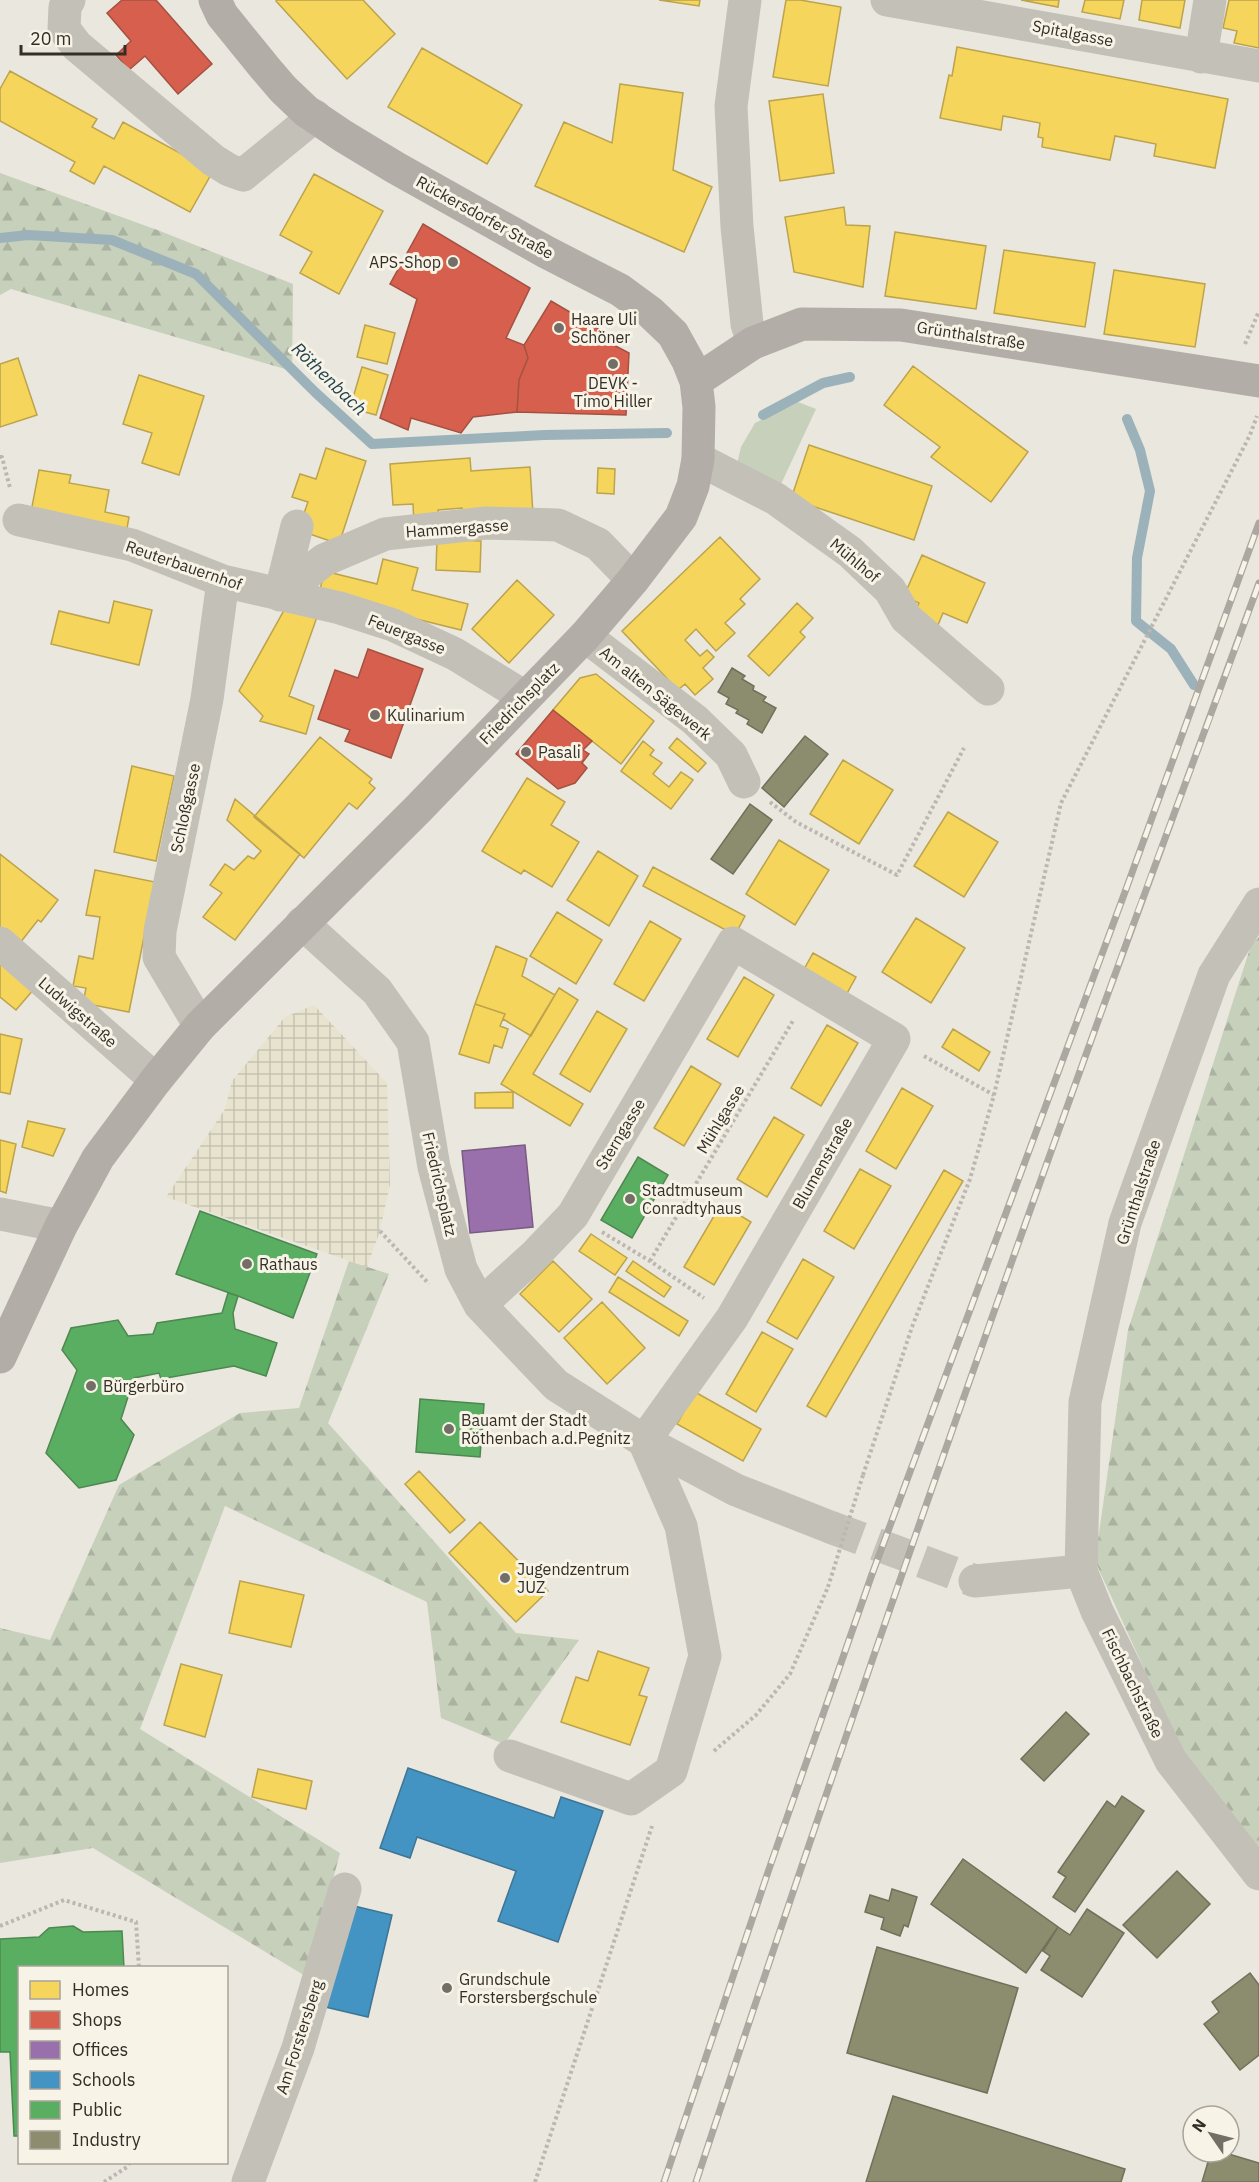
<svg xmlns="http://www.w3.org/2000/svg" width="1259" height="2182" viewBox="0 0 1259 2182" font-family="'IBM Plex Sans',sans-serif">
<defs>
<pattern id="forest-firs" width="22" height="20" patternUnits="userSpaceOnUse" patternTransform="scale(1.5)"><rect width="22" height="20" fill="#c6d0ba"/><path d="M5 1l3.5 6h-7zM16 11l3.5 6h-7z" fill="#abb3a0"/></pattern>
<pattern id="plaza-grid" width="8" height="8" patternUnits="userSpaceOnUse" patternTransform="scale(1.5)"><rect width="8" height="8" fill="#e8e3cf"/><path d="M0 4h8M4 0v8" fill="none" stroke="#c7c3b2"/></pattern>
</defs>
<rect width="100%" height="100%" fill="#eae7df"/>
<path fill="#c6d0ba" d="M798,402L816,409L775,497L734,477L741,447L755,423Z"/>
<path fill="url(#forest-firs)" d="M0,173L160,231L293,284L292,371L11,289L0,295Z
M1259,937V1855L1180,1748L1095,1561L1128,1330L1251,945Z
M349,1261L389,1274L328,1423L516,1633L579,1640L504,1744L441,1718L427,1602L225,1506L140,1729L340,1853L307,1977L93,1848L0,1863V1628L50,1640L119,1485L240,1413L299,1408Z"/>
<path fill="url(#plaza-grid)" d="M314,1005L387,1083L390,1184L380,1231L367,1267L166,1197L225,1109L232,1081L285,1017Z"/>
<path fill="#f6d55c" stroke="#bca34c" stroke-width="1.5" d="M277,0H363L395,34L347,79L276,1Z
M659,0H700L699,6Z
M786,0H800L841,7L828,86L773,77Z
M1021,0H1059L1058,7Z
M1085,0H1124L1120,19L1082,12Z
M1142,0H1185L1180,28L1139,20Z
M1229,0H1259V48L1234,43L1237,31L1223,28Z
M957,47L1228,99L1215,168L1154,156L1156,144L1115,136L1110,160L1042,147L1043,138L1038,137L1040,123L1003,116L1001,130L940,118L949,75L952,76Z
M422,48L522,105L487,164L388,107Z
M10,71L97,119L92,127L114,139L123,122L213,171L190,212L104,166L94,184L70,171L75,162L0,121V89Z
M620,84L683,93L673,170L712,187L684,252L535,186L564,122L612,143Z
M823,94L834,173L780,181L769,101Z
M314,174L383,211L339,294L300,273L312,252L280,235Z
M844,207L846,225L870,226L863,287L794,272L785,217Z
M895,232L986,246L976,309L885,296Z
M1004,250L1095,263L1085,327L994,313Z
M1114,270L1205,284L1195,347L1104,334Z
M365,325L395,333L387,364L357,357Z
M18,358L37,415L0,427V364Z
M913,366L1028,452L991,502L931,457L940,447L884,405Z
M362,367L388,375L376,415L350,408Z
M139,375L204,396L179,475L142,463L152,433L123,424Z
M809,445L932,486L914,540L791,499Z
M326,448L366,461L339,544L298,530L308,502L292,497L300,474L316,479Z
M470,458L471,471L530,467L533,514L463,520L462,508L438,510L439,522L414,524L413,504L393,505L390,464Z
M598,468L615,469L614,494L597,493Z
M39,470L71,475L69,483L109,490L105,512L129,517L126,534L30,517Z
M720,537L760,579L740,599L745,604L725,623L735,633L716,651L696,629L685,640L700,656L707,650L714,657L703,668L713,679L695,695L685,684L678,690L622,631Z
M437,539L481,541L480,572L436,570Z
M922,555L985,583L967,623L943,613L938,625L914,614L919,603L904,596Z
M383,559L418,568L412,590L468,604L461,630L319,595L324,571L377,584Z
M517,580L554,615L509,663L472,629Z
M114,601L152,610L139,665L51,644L59,611L109,623Z
M797,603L813,618L800,632L805,637L769,676L748,656Z
M287,605L317,617L289,696L314,706L306,734L260,721L263,716L239,691Z
M596,674L654,721L621,764L553,710L580,678Z
M320,737L372,779L369,783L375,788L357,809L349,803L304,858L254,817Z
M677,738L706,763L698,772L669,748Z
M643,741L654,750L650,755L662,763L653,774L669,787L681,772L693,780L671,809L621,771Z
M843,760L893,790L859,844L810,814Z
M132,766L174,776L156,861L114,852Z
M527,778L565,802L551,825L579,842L552,887L524,870L521,874L482,851Z
M235,799L300,854L235,940L203,917L222,893L210,885L225,864L234,870L248,856L254,859L261,851L227,820Z
M948,812L998,842L964,897L914,866Z
M779,840L829,870L795,925L746,894Z
M598,851L638,876L609,926L567,900Z
M0,854L58,900L41,922L38,920L20,943L0,927Z
M653,867L745,916L735,935L643,886Z
M95,870L155,882L129,1012L83,1003L86,988L73,986L79,956L93,959L100,917L86,915Z
M557,912L602,940L576,984L530,956Z
M916,918L965,948L931,1003L882,972Z
M650,921L681,939L644,1001L614,984Z
M496,946L527,959L522,976L555,995L531,1036L503,1019L505,1014L475,1004Z
M813,953L856,977L845,997L802,973Z
M0,962L34,989L16,1010L0,997Z
M744,977L774,995L738,1057L707,1039Z
M559,988L578,1000L533,1074L583,1104L570,1126L501,1084Z
M475,1004L505,1014L500,1026L508,1029L502,1048L494,1045L489,1063L459,1054Z
M597,1011L627,1029L590,1092L560,1074Z
M827,1025L858,1043L821,1106L791,1088Z
M953,1029L990,1052L979,1071L942,1047Z
M0,1034L22,1039L10,1094L0,1092Z
M691,1066L721,1084L684,1146L654,1128Z
M902,1088L933,1106L896,1169L866,1151Z
M513,1092V1108H475V1093Z
M774,1117L804,1135L767,1197L737,1179Z
M28,1121L65,1129L53,1156L22,1147Z
M0,1140L16,1144L6,1193L0,1191Z
M860,1169L891,1186L854,1249L824,1231Z
M944,1170L963,1181L826,1417L807,1406Z
M721,1204L751,1222L714,1285L684,1267Z
M591,1234L627,1258L615,1275L579,1251Z
M803,1259L834,1277L797,1339L767,1322Z
M553,1261L592,1299L559,1332L520,1294Z
M633,1261L671,1287L664,1297L626,1271Z
M618,1277L688,1321L679,1336L609,1292Z
M602,1302L645,1348L607,1384L564,1338Z
M762,1332L793,1349L756,1412L726,1394Z
M695,1392L761,1429L743,1461L677,1424Z
M419,1471L465,1520L450,1533L405,1484Z
M480,1522L548,1591L516,1622L449,1553Z
M240,1581L304,1595L291,1647L229,1633Z
M598,1651L649,1668L639,1695L647,1697L630,1745L561,1722L576,1677L588,1681Z
M181,1664L222,1675L205,1737L164,1725Z
M258,1769L312,1781L306,1809L252,1797Z"/>
<path fill="#d6604d" stroke="#a55142" stroke-width="1.5" d="M122,0H156L212,64L178,94L145,56L129,70L116,55L131,41L107,13Z
M423,224L530,288L506,338L524,345L528,358L519,380L517,412L473,417L461,433L411,418L408,430L380,418L417,299L390,284Z
M551,301L609,335L606,341L629,353L626,415L517,412L519,380L528,358L524,345Z
M368,649L423,669L391,758L345,741L350,730L318,719L335,670L358,678Z
M553,710L592,741L583,750L589,754L582,763L587,768L575,783L558,789L516,754Z"/>
<path fill="#9970ab" stroke="#7a5c83" stroke-width="1.5" d="M525,1145L533,1227L470,1233L462,1151Z"/>
<path fill="#4393c3" stroke="#3e7594" stroke-width="1.5" d="M408,1768L554,1818L561,1797L603,1811L558,1942L498,1921L516,1871L417,1837L410,1858L380,1848Z
M350,1905L392,1915L368,2017L325,2007Z"/>
<path fill="#5aae61" stroke="#4e8850" stroke-width="1.5" d="M638,1157L668,1175L632,1238L601,1220Z
M200,1211L317,1254L293,1318L238,1296L176,1274Z
M228,1293L238,1296L233,1313L235,1329L277,1343L266,1376L234,1366L161,1379L159,1373L134,1378L121,1419L134,1435L116,1480L79,1488L46,1453L77,1370L62,1350L71,1328L118,1320L128,1336L153,1334L157,1323L222,1313Z
M420,1399L484,1404L480,1457L416,1452Z
M73,1926L83,1932L122,1931L124,1968H20V2136H14L10,2052H0V1939L39,1937L49,1928Z"/>
<path fill="#8c8c6e" stroke="#717059" stroke-width="1.5" d="M732,668L745,676L742,679L754,686L753,690L766,697L763,701L776,708L762,733L747,724L749,720L736,713L738,710L726,704L729,698L718,692Z
M805,736L828,754L784,807L762,788Z
M750,804L772,820L733,874L711,859Z
M1066,1712L1089,1734L1044,1781L1021,1759Z
M1122,1796L1144,1811L1075,1912L1053,1897L1066,1877L1058,1872L1107,1801L1115,1807Z
M963,1859L1058,1927L1026,1973L931,1904Z
M1177,1871L1210,1904L1157,1958L1123,1925Z
M892,1889L917,1897L908,1927L904,1925L900,1936L881,1929L884,1918L865,1912L870,1895L889,1901Z
M1087,1909L1124,1933L1082,1997L1041,1970L1050,1956L1043,1951L1058,1927L1070,1935Z
M877,1947L1018,1988L987,2093L847,2053Z
M1250,1973L1259,1985V2055L1240,2070L1204,2024L1219,2012L1212,2002Z
M893,2096L1125,2169L1121,2182H866Z
M1211,2152H1222L1259,2163V2182H1202Z"/>
<g fill="none" stroke-linecap="round" stroke-linejoin="round">
<path stroke="#9cb2ba" stroke-width="10" d="M0,238L28,235L112,240L196,274L316,393L372,444L544,435L667,433
M763,415L823,383L850,377
M1127,419L1140,450L1150,491L1137,558L1136,621L1171,649L1194,685"/>
<path stroke="#c5c2ba" stroke-width="33" stroke-dasharray="33 16" stroke-linecap="butt" d="M830,1527L975,1581"/>
<path stroke="#bcb8b1" stroke-width="4" stroke-dasharray="3 3" stroke-linecap="butt" d="M1245,344L1259,311
M0,457H2L10,488
M770,802L796,822L897,875L964,748
M924,1056L994,1095
M380,1231L429,1284
M602,1232L650,1261L704,1298
M650,1261L794,1019
M863,1475L912,1327L970,1179L994,1095L1061,803L1250,435L1257,416
M714,1751L756,1715L790,1674L828,1587
M0,1926L64,1900L136,1922L139,1968
M104,2182L127,2167L130,2162
M535,2182L652,1826"/>
<path stroke="#c3c0b8" stroke-width="33" d="M69,0L65,7L64,29L77,46L213,160L229,170L243,175L315,116
M745,0L731,106L737,227L747,324L753,343
M887,0L1259,66
M1201,57L1210,0
M698,459L776,499L850,552L890,590L906,618L988,689
M19,520L132,545L223,581L340,608L393,625L455,654L525,697
M280,595L324,560L385,534L486,523L558,525L598,544L633,580
M280,595L297,526
M585,636L695,720L731,755L744,782
M1259,904L1214,975L1125,1223L1085,1402L1081,1571L1097,1611L1171,1761L1259,1874
M302,923L377,991L413,1042L434,1167L461,1269L480,1305L556,1385L644,1441L736,1490L830,1527
M0,943L156,1080
M200,1026L159,957L160,931L207,699L223,581
M0,1214L61,1226
M480,1305L534,1256L573,1215L733,943L894,1039L732,1318L644,1441
M975,1581L1081,1571
M510,1756L631,1799L671,1771L705,1656L681,1526L644,1441
M248,2182L298,2048L345,1889"/>
<path stroke="#b2aea7" stroke-width="33" d="M696,381L753,343L802,324L901,325L1259,381
M0,1357L61,1226L98,1158L156,1080L200,1026L418,809L585,636L633,580L681,517L693,486L698,459L699,407L696,381L688,361L673,334L650,312L620,290L546,252L396,168L343,136L306,111L283,89L265,68L222,15L215,0"/>
<g stroke="#aba8a2" stroke-width="7">
<path id="rail" d="M664,2182L768,1872L871,1577L1125,892L1259,523
M696,2182C827,1786 964,1391 1106,999C1156,860 1209,722 1259,583"/>
</g>
<use href="#rail" stroke="#f7f3e6" stroke-width="4.5" stroke-dasharray="14" stroke-linecap="butt"/>
<path stroke="#bcb8b1" stroke-width="4" stroke-dasharray="3 3" stroke-linecap="butt" d="M828,1587L863,1475"/>
</g>
<g fill="#736f67" stroke="#f7f3e6" stroke-width="2">
<circle cx="453" cy="262" r="6"/>
<circle cx="559" cy="328" r="6"/>
<circle cx="613" cy="364" r="6"/>
<circle cx="375" cy="715" r="6"/>
<circle cx="526" cy="752" r="6"/>
<circle cx="630" cy="1199" r="6"/>
<circle cx="247" cy="1264" r="6"/>
<circle cx="91" cy="1386" r="6"/>
<circle cx="449" cy="1429" r="6"/>
<circle cx="505" cy="1578" r="6"/>
<circle cx="447" cy="1988" r="6"/>
</g>
<g text-anchor="middle" stroke-width="6" stroke-linejoin="round" paint-order="stroke">
<g font-size="16" fill="#332e27" stroke="#f7f3e6">
<text transform="translate(1073 33) rotate(11)" y="6">Spitalgasse</text>
<text transform="translate(485 217) rotate(29)" y="6">Rückersdorfer Straße</text>
<text transform="translate(971 335) rotate(9)" y="6">Grünthalstraße</text>
<text transform="translate(457 528) rotate(-4)" y="6">Hammergasse</text>
<text transform="translate(855 560) rotate(40)" y="6">Mühlhof</text>
<text transform="translate(184 565) rotate(19)" y="6">Reuterbauernhof</text>
<text transform="translate(407 634) rotate(22)" y="6">Feuergasse</text>
<text transform="translate(656 693) rotate(39)" y="6">Am alten Sägewerk</text>
<text transform="translate(519 703) rotate(-46)" y="6">Friedrichsplatz</text>
<text transform="translate(185 808) rotate(-78)" y="6">Schloßgasse</text>
<text transform="translate(78 1012) rotate(41)" y="6">Ludwigstraße</text>
<text transform="translate(720 1119) rotate(-59)" y="6">Mühlgasse</text>
<text transform="translate(620 1134) rotate(-59)" y="6">Sterngasse</text>
<text transform="translate(822 1163) rotate(-60)" y="6">Blumenstraße</text>
<text transform="translate(440 1184) rotate(77)" y="6">Friedrichsplatz</text>
<text transform="translate(1138 1192) rotate(-72)" y="6">Grünthalstraße</text>
<text transform="translate(1133 1683) rotate(64)" y="6">Fischbachstraße</text>
<text transform="translate(299 2037) rotate(-72)" y="6">Am Forstersberg</text>
</g>
<g font-size="16" fill="#332e27" stroke="#f7f3e6" text-anchor="start">
<text x="441" y="268" text-anchor="end">APS-Shop</text>
<text x="571" y="325">Haare Uli<tspan x="571" dy="18">Schöner</tspan></text>
<text x="613" y="389" text-anchor="middle">DEVK -<tspan x="613" dy="18">Timo Hiller</tspan></text>
<text x="387" y="721">Kulinarium</text>
<text x="538" y="758">Pasali</text>
<text x="642" y="1196">Stadtmuseum<tspan x="642" dy="18">Conradtyhaus</tspan></text>
<text x="259" y="1270">Rathaus</text>
<text x="103" y="1392">Bürgerbüro</text>
<text x="461" y="1426">Bauamt der Stadt<tspan x="461" dy="18">Röthenbach a.d.Pegnitz</tspan></text>
<text x="517" y="1575">Jugendzentrum<tspan x="517" dy="18">JUZ</tspan></text>
<text x="459" y="1985">Grundschule<tspan x="459" dy="18">Forstersbergschule</tspan></text>
</g>
<g font-size="18" font-style="italic" fill="#204251" stroke="#f7f3e6">
<text transform="translate(329 379) rotate(44)" y="6">Röthenbach</text>
</g>
</g>
<rect x="18" y="1966" width="210" height="198" fill="#f7f3e6" stroke="#a9a49a" stroke-width="1.5"/>
<rect x="30" y="1981" width="30" height="18" fill="#f6d55c" stroke="#a9a49a" stroke-width="1.5"/>
<text x="72" y="1996" font-size="18" fill="#332e27">Homes</text>
<rect x="30" y="2011" width="30" height="18" fill="#d6604d" stroke="#a9a49a" stroke-width="1.5"/>
<text x="72" y="2026" font-size="18" fill="#332e27">Shops</text>
<rect x="30" y="2041" width="30" height="18" fill="#9970ab" stroke="#a9a49a" stroke-width="1.5"/>
<text x="72" y="2056" font-size="18" fill="#332e27">Offices</text>
<rect x="30" y="2071" width="30" height="18" fill="#4393c3" stroke="#a9a49a" stroke-width="1.5"/>
<text x="72" y="2086" font-size="18" fill="#332e27">Schools</text>
<rect x="30" y="2101" width="30" height="18" fill="#5aae61" stroke="#a9a49a" stroke-width="1.5"/>
<text x="72" y="2116" font-size="18" fill="#332e27">Public</text>
<rect x="30" y="2131" width="30" height="18" fill="#8c8c6e" stroke="#a9a49a" stroke-width="1.5"/>
<text x="72" y="2146" font-size="18" fill="#332e27">Industry</text>
<g transform="translate(1211 2134) rotate(305)"><circle r="28" fill="#f7f3e6" stroke="#a9a49a" stroke-width="1.5"/>
<path d="M0-4.5L10 22L0 15L-10 22Z" fill="#736f67"/>
<text y="-9" font-size="16" font-weight="bold" text-anchor="middle" fill="#332e27">N</text>
</g>
<path d="M21 45v9h104v-9" fill="none" stroke="#332e27" stroke-width="3"/>
<text x="30" y="45" font-size="18" fill="#332e27" stroke="#f7f3e6" stroke-width="4.5" paint-order="stroke">20 m</text>
</svg>
